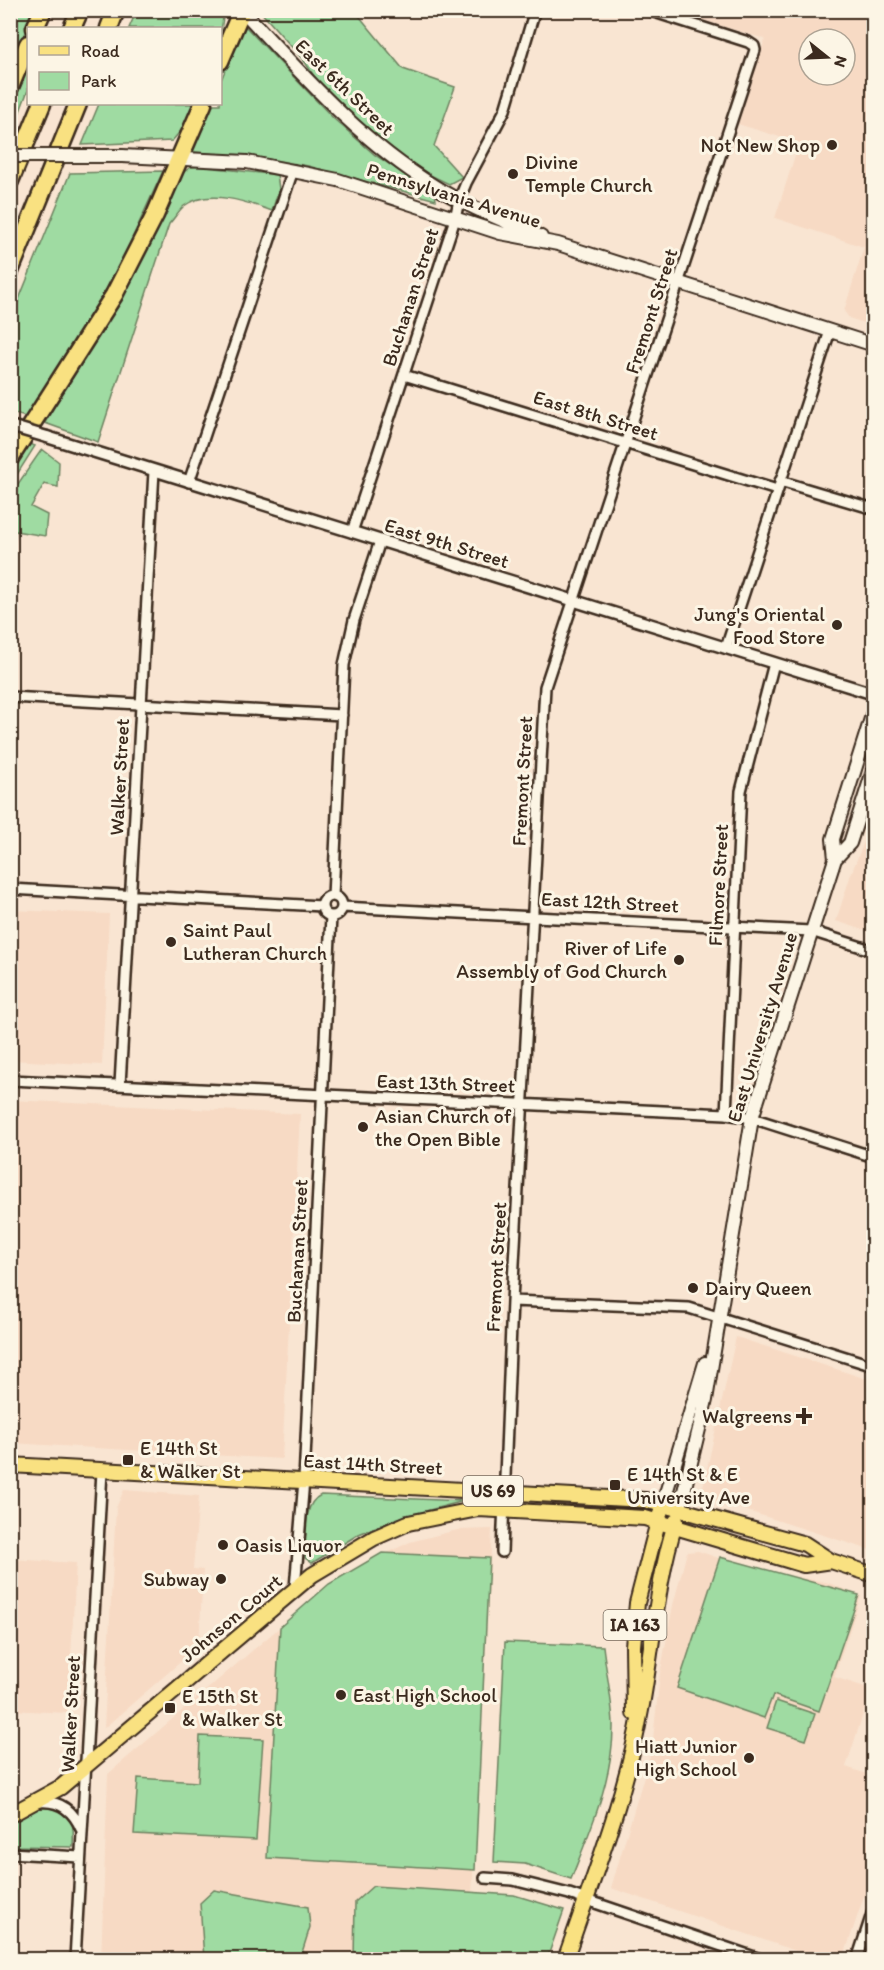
<svg xmlns="http://www.w3.org/2000/svg" width="884" height="1970" viewBox="0 0 884 1970" font-family="Itim,sans-serif">
<rect width="100%" height="100%" fill="#f9e5d2"/>
<filter id="ink" filterUnits="userSpaceOnUse"><feTurbulence type="fractalNoise" baseFrequency=".0167" numOctaves="2"/><feDisplacementMap in="SourceGraphic" scale="12" xChannelSelector="R" yChannelSelector="G"/><feConvolveMatrix kernelMatrix="1 2 1 2 8 2 1 2 1" color-interpolation-filters="sRGB"/></filter>
<g filter="url(#ink)">
<path fill="#f7dac4" fill-rule="evenodd" d="M673,11H873V326L849,318L844,311L864,247L775,218L799,143L738,124L765,39ZM809,39H845V75H809Z
M873,820V933L836,921L851,874Z
M10,910L109,914L102,1065L11,1060Z
M10,1100L300,1114L282,1459L11,1443Z
M736,1337L873,1381V1551L701,1496Z
M124,1490L199,1496L193,1569L203,1570L199,1646L104,1728L116,1508Z
M492,1529L472,1894L545,1959L101,1960L108,1774L341,1575L410,1542L457,1530Z
M698,1551L753,1570L826,1582L861,1596L834,1677L871,1689L846,1767L873,1776L874,1866L843,1959H820L611,1888L652,1749L660,1674L673,1605L687,1552Z
M11,1559L76,1563L68,1713L11,1710Z"/>
<path fill="#9fdba2" stroke="#6d8260" stroke-width="1.5" d="M137,10L224,11L221,31L220,28H129Z
M11,11H35L11,67Z
M260,11H355L403,69L455,87L434,146L462,177L449,184L426,173L389,147L349,114L319,84L305,62Z
M246,27L334,119L375,155L435,194L436,200L308,166L263,158L193,152L191,149L211,104H220L221,80L243,28Z
M28,63V90L11,135V106Z
M99,104H194L183,128L172,141L82,145Z
M198,166L277,175L279,189L272,211C247,202 208,188 184,206C179,210 174,219 169,224L98,442L45,423L181,174L191,167Z
M163,171L105,297L29,418L11,413V319L70,173Z
M29,444L35,446L11,484V474Z
M42,449L59,462L58,487L44,484L31,507L47,515L45,536L15,531L11,599V494Z
M321,1495L464,1501L395,1519L359,1534L312,1563L305,1558C307,1539 301,1504 321,1495Z
M382,1553L489,1558L475,1870L267,1858L280,1627L329,1584Z
M720,1557L859,1595L819,1711L773,1695L764,1718L677,1688Z
M505,1642L603,1646C606,1672 612,1698 613,1724C614,1777 590,1831 571,1879L525,1864L494,1862Z
M776,1701L815,1714L806,1740L767,1728Z
M200,1736L263,1739L256,1840L134,1834L138,1778L198,1782Z
M49,1806C74,1814 74,1823 73,1847L11,1846V1821L39,1808Z
M373,1886L514,1895L564,1910L547,1959H354L355,1902Z
M214,1890L308,1907L310,1927L300,1959H204L200,1903Z"/>
<g fill="none" stroke-linecap="round" stroke-linejoin="round">
<g stroke="#3b2a1e" stroke-width="14">
<path id="minor" d="M404,375L777,490
M780,481L874,509
M189,482L293,170
M352,532L455,219L459,200L466,183L505,110L535,10
M726,648L830,331
M10,697L342,715
M10,889L322,906
M322 906a10 10 0 1 1 20 0a10 10 0 1 1-20 0Z
M333,896L344,665L354,620L380,541
M342,907L811,931L874,951
M10,1080L726,1114L752,1118L874,1157
M120,1085L154,471
M726,1114L741,791L774,663
M512,1301L689,1308L874,1366
M502,1552L512,1301L545,687L755,50L754,46L748,42L648,10
M295,1588L304,1480L331,916
M39,1802C59,1800 73,1810 81,1829
M10,1853L80,1857
M485,1878L513,1880L569,1894L763,1960
M75,1960L102,1471
M857,1960L874,1908"/>
</g>
<g stroke="#3b2a1e" stroke-width="15">
<path id="tertiary" d="M47,437L874,694"/>
</g>
<g stroke="#3b2a1e" stroke-width="16">
<path id="secondary" d="M242,10C303,75 358,139 434,186C467,207 506,221 541,237
M122,156L247,162L338,180L500,233L558,244L874,345
M835,859L833,839L874,709
M663,1503L705,1363
M680,1508L706,1400L752,1118L835,859L850,843L874,768"/>
</g>
<g stroke="#3b2a1e" stroke-width="18">
<path id="primary" d="M10,1465L645,1500L805,1544L831,1561L874,1575
M634,1713L633,1646L637,1603L660,1514
M10,1815L61,1787L312,1575L374,1538L408,1523L478,1509L645,1518L804,1565L831,1561
M565,1960C593,1878 626,1795 641,1710C653,1647 656,1583 676,1521"/>
</g>
<g stroke="#3b2a1e" stroke-width="21">
<path id="motorway" d="M35,28L43,10
M72,28L80,10
M109,28L116,10
M220,61L242,10
M10,87L28,44
M10,181L42,104
M10,271L78,104
M10,458L114,295L155,215L203,104"/>
</g>
<use href="#minor" stroke="#fcf5e5" stroke-width="9"/>
<use href="#tertiary" stroke="#fcf5e5" stroke-width="10"/>
<use href="#secondary" stroke="#fcf5e5" stroke-width="12"/>
<use href="#primary" stroke="#f9e181" stroke-width="14"/>
<use href="#motorway" stroke="#f9e181" stroke-width="16"/>
<g stroke="#3b2a1e" stroke-width="15" stroke-linecap="butt">
<path id="tertiary-bridge" d="M10,426L47,437"/>
</g>
<g stroke="#3b2a1e" stroke-width="16" stroke-linecap="butt">
<path id="secondary-bridge" d="M10,156H122"/>
</g>
<use href="#tertiary-bridge" stroke="#fcf5e5" stroke-width="10"/>
<use href="#secondary-bridge" stroke="#fcf5e5" stroke-width="12"/>
</g>
</g>
<g fill="#3b2a1e" stroke="#fcf5e5" stroke-width="2">
<circle cx="832" cy="145" r="6"/>
<circle cx="513" cy="174" r="6"/>
<circle cx="837" cy="625" r="6"/>
<circle cx="171" cy="942" r="6"/>
<circle cx="679" cy="960" r="6"/>
<circle cx="363" cy="1127" r="6"/>
<circle cx="693" cy="1288" r="6"/>
<path d="M801 1407h6v6h6v6h-6v6h-6v-6h-6v-6h6z"/>
<rect x="122" y="1454" width="12" height="12" rx="3"/>
<rect x="609" y="1479" width="12" height="12" rx="3"/>
<circle cx="223" cy="1545" r="6"/>
<circle cx="221" cy="1579" r="6"/>
<circle cx="341" cy="1695" r="6"/>
<rect x="164" y="1702" width="12" height="12" rx="3"/>
<circle cx="749" cy="1758" r="6"/>
</g>
<g text-anchor="middle" stroke-width="6" stroke-linejoin="round" paint-order="stroke">
<g fill="#fcf5e5" stroke="#75675a" stroke-width="1.5">
<rect x="463" y="1476" width="60" height="30" rx="4.5"/>
<rect x="603.5" y="1610" width="63" height="30" rx="4.5"/>
</g>
<g font-size="18" font-weight="bold" fill="#3b2a1e">
<text x="493" y="1497">US 69</text>
<text x="635" y="1631">IA 163</text>
</g>
<g font-size="20" fill="#3b2a1e" stroke="#fcf5e5">
<text transform="translate(345 87) rotate(44)" y="7">East 6th Street</text>
<text transform="translate(454 195) rotate(17)" y="7">Pennsylvania Avenue</text>
<text transform="translate(410 297) rotate(-72)" y="7">Buchanan Street</text>
<text transform="translate(651 311) rotate(-72)" y="7">Fremont Street</text>
<text transform="translate(596 415) rotate(17)" y="7">East 8th Street</text>
<text transform="translate(447 543) rotate(17)" y="7">East 9th Street</text>
<text transform="translate(119 777) rotate(-87)" y="7">Walker Street</text>
<text transform="translate(522 781) rotate(-87)" y="7">Fremont Street</text>
<text transform="translate(718 885) rotate(-87)" y="7">Filmore Street</text>
<text transform="translate(610 902) rotate(3)" y="7">East 12th Street</text>
<text transform="translate(762 1027) rotate(-73)" y="7">East University Avenue</text>
<text transform="translate(446 1083) rotate(2)" y="7">East 13th Street</text>
<text transform="translate(297 1251) rotate(-87)" y="7">Buchanan Street</text>
<text transform="translate(496 1267) rotate(-87)" y="7">Fremont Street</text>
<text transform="translate(373 1464) rotate(3)" y="7">East 14th Street</text>
<text transform="translate(231 1618) rotate(-40)" y="7">Johnson Court</text>
<text transform="translate(70 1714) rotate(-87)" y="7">Walker Street</text>
</g>
<g font-size="20" fill="#3b2a1e" stroke="#fcf5e5" text-anchor="start">
<text x="820" y="152" text-anchor="end">Not New Shop</text>
<text x="525" y="169">Divine<tspan x="525" dy="23">Temple Church</tspan></text>
<text x="825" y="621" text-anchor="end">Jung's Oriental<tspan x="825" dy="23">Food Store</tspan></text>
<text x="183" y="937">Saint Paul<tspan x="183" dy="23">Lutheran Church</tspan></text>
<text x="667" y="955" text-anchor="end">River of Life<tspan x="667" dy="23">Assembly of God Church</tspan></text>
<text x="375" y="1123">Asian Church of<tspan x="375" dy="23">the Open Bible</tspan></text>
<text x="705" y="1295">Dairy Queen</text>
<text x="792" y="1423" text-anchor="end">Walgreens</text>
<text x="140" y="1455">E 14th St<tspan x="140" dy="23">&amp; Walker St</tspan></text>
<text x="627" y="1481">E 14th St &amp; E<tspan x="627" dy="23">University Ave</tspan></text>
<text x="235" y="1552">Oasis Liquor</text>
<text x="209" y="1586" text-anchor="end">Subway</text>
<text x="353" y="1702">East High School</text>
<text x="182" y="1703">E 15th St<tspan x="182" dy="23">&amp; Walker St</tspan></text>
<text x="737" y="1753" text-anchor="end">Hiatt Junior<tspan x="737" dy="23">High School</tspan></text>
</g>
</g>
<rect width="884" height="1970" fill="none" stroke="#fcf5e5" stroke-width="36"/>
<rect x="18" y="18" width="848" height="1934" fill="none" stroke="#3b2a1e" stroke-width="2" filter="url(#ink)"/>
<rect x="27" y="27" width="195" height="78" fill="#fcf5e5" stroke="#afa495" stroke-width="1.5"/>
<rect x="39" y="46" width="30" height="9" fill="#f9e181" stroke="#afa495" stroke-width="1.5"/>
<text x="81" y="57" font-size="18" fill="#3b2a1e">Road</text>
<rect x="39" y="72" width="30" height="18" fill="#9fdba2" stroke="#afa495" stroke-width="1.5"/>
<text x="81" y="87" font-size="18" fill="#3b2a1e">Park</text>
<g transform="translate(827 57) rotate(108)"><circle r="28" fill="#fcf5e5" stroke="#afa495" stroke-width="1.5"/>
<path d="M0-4.5L10 22L0 15L-10 22Z" fill="#3b2a1e"/>
<text y="-9" font-size="16" font-weight="bold" text-anchor="middle" fill="#3b2a1e">N</text>
</g>
</svg>
